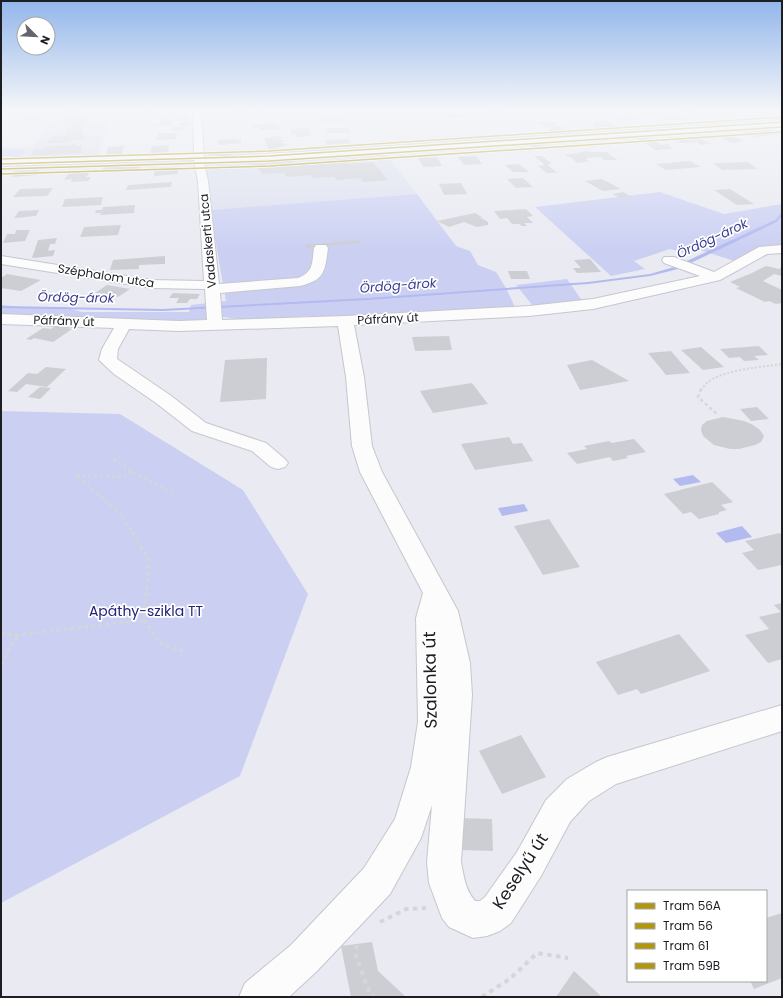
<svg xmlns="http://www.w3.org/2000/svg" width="783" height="998" viewBox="0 0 783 998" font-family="Poppins,sans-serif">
<rect width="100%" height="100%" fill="#e9eaf2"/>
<path fill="#dcdfef" d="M57,110H189L188,117L110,122L97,158L1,161V147H33Z
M385,154L417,194L210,210L205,163Z"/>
<path fill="#cbd0f3" d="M1,150H27L20,156H1Z
M660,192L724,214L782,204V248H757L734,261L700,250L689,254L670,249L634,261L645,269L611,276L535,207Z
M417,194L456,246L470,251L478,265L496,272L506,288L515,307L312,319V316L294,317L292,320L234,319L224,317L182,322L1,317V305L22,307H65L82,312H189L191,305L226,301L210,210Z
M567,279L583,302L533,306L516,285Z
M1,411L120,414L243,490L308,594L240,776L1,903Z"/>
<path fill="#b2baf0" d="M693,475L701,482L680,486L673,479Z
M524,504L528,511L502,516L498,508Z
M742,526L752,537L726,543L716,533Z"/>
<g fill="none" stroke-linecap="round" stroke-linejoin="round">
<path fill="#b2baf0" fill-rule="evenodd" d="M781,213H782V216L777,222L678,269L650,276L588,284L368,300L163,311L1,308V306L163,309L368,298L588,282L650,274L674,267L775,220Z"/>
</g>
<path fill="#cdced4" d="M67,110H83L81,119H87L82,130L86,139H75L67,143H45L53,136L65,135L70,124L61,125Z
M141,110H153L154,114L142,115Z
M228,110H246L247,115L229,116Z
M253,110H265L266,112H264L265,114H257Z
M487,110H504L508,114H492Z
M695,110L704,114L692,115L677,111Z
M466,111L472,117L443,118L438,112Z
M44,112L39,120L23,121L28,113Z
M227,112V115L206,116V113Z
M632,115L640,120H621L614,116Z
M677,115L684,120H664L658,116Z
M189,118V125L180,126V120L176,121V119Z
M160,119H172L171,125L153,126L154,123H160Z
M320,119H342V123H319Z
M606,120L616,127L596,128L592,126H595L590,122Z
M539,121L557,123L554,126H562L560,129L568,130L565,133L549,131L551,128L543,127L545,125L537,124Z
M269,122L270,124L274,123L279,126V130H260L259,127L253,128L252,125Z
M172,127H185V130L172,131Z
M308,128L310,132H308L312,136L297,137L296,134H292L290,129Z
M327,128H350V133H327Z
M771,130L782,134L753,137L742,132Z
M158,133H177L176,139L156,140Z
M277,136L284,138L278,139L285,141L280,142L288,145L269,150L264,139Z
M734,136L744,141L732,143L720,137Z
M648,137L661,145L667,144L674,149L656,150L637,138Z
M699,138L711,144L701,145L697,142L680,143L673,139Z
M233,139L241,140V143L219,145L218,140Z
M348,139L351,143L327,145L324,140Z
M540,142L546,146L534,147L529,143Z
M76,144V146H82L81,153L31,156L33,149H43L44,147Z
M169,145L168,152L150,153L152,146Z
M124,146L122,154L106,155L108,147Z
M231,151L232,155H209V153Z
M588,151L590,152H607L611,154H608L618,160H604L600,157L585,158L589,161L577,163L571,157H568L564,155Z
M476,156L482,164L464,165L458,157Z
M534,156H542L552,164H547L557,173H547L538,166L545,165Z
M437,157L442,166L423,167L418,158Z
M345,159L348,164L373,162L388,180L363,182L360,178L337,180L334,177L313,178L311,175L287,177L284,173L262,174L258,167L248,168L247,164L291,160L293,164Z
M690,161L701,167L666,170L656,164Z
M748,162L758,169L722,170L713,163Z
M129,164L140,165L139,169L102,171L104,167Z
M518,164L529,172H513L505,165Z
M178,167V174L154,176L155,168Z
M39,170L37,175L12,177L15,171Z
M91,171L86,177H91L88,181L71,182L72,179L64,180L70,172Z
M523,178L533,187L516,188L507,179Z
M602,179L621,189L603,191L585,181Z
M172,182L171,187L126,190L128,185Z
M461,183L467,194L444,195L439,184Z
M53,188L47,196L13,197L20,189Z
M730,189L754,204L737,205L714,190Z
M623,192L630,196L620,198L612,194Z
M103,197L101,205L62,207L65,199Z
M135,205L134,213L100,215L101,213H95L96,210H102L103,207Z
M526,209L533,216L527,217L533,223H524L527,226H522L519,224H512L507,218L500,219L494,211Z
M39,210L36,216L14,218L19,211Z
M475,213L482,217H480L488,222V225L477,227L464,222L449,227L437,221Z
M121,225L118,235L80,237L84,227Z
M16,230H30L25,241L3,243L7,234H15Z
M57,238L55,244H50L48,251L55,250L53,256L32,258L38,240Z
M359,240L361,243L306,248L305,245Z
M165,256V264L139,265V269L110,270L113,260Z
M590,259L601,272L577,273L573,268H581L574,260Z
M766,266L779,269L782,267V276L774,274L763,281L782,290V303L776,304L769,301L765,302L736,288L740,287L730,282L752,273Z
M508,271H527L530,279H511Z
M7,274L41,280L21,291L1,288V278Z
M107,285L130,289L118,297L95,293Z
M173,293L200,294L197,299H190L187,303H176L179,298H169Z
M58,324L70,326L68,328L72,329L53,342L34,338L31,340L26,339L43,328L51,329Z
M449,336L452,350L415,351L412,337Z
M759,346L768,355L754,356L759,360L744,361L740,357L729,358L720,349Z
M701,347L724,367L703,370L681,350Z
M671,351L690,373L666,375L648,353Z
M267,358L266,399L220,402L225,360Z
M592,360L629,381L580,390L567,365Z
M46,367L66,369L47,387L26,384L17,392L8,391L28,373L37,374Z
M472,383L488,404L433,413L420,391Z
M40,387L51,388L40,399L28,397Z
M757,407L769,419L751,421L740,409Z
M723,417L744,421L753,425L760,430L764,436L761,442L755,445L739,449H730L714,445L703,436L701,430L702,425L707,421Z
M509,437L513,444L522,443L533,461L475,470L461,444Z
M634,439L646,452L626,456L628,458L613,461L610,457L577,464L567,453L587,449L584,446L609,441L612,443Z
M712,482L733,502L721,505L727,510L719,512V514L699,519L691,512L683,514L664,494Z
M549,519L580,567L543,575L514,526Z
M780,533L782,535V566L781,565L758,570L742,553L754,550L745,541Z
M782,603V659L768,663L745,635L769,629L759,617L781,612L774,605Z
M679,634L710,671L641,694L637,689L618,695L596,662Z
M521,735L546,777L502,794L479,751Z
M461,818L492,819L493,851L462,850Z
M782,913V978L754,989L750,981H766V918Z
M372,942L378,971L406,997H351L341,946Z
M574,971L602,997H556Z"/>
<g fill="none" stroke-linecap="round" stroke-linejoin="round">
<g stroke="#c6c7cd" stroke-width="2">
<path id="minor" d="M193,110H201L204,157L299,152L782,120V126L299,158L204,163L208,181L219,284L298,278C314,272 312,262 314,248L316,245H326L328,248C325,271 325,280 300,286L220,293L222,320L345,316L529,306L593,299L700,276L664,263L662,260L664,257H674L714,272L759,247L782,245V253L767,254L720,280L593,309L529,316L354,325L364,377L372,446L382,472L458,611L470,663L472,695L461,862C464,877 465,889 475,901H480L485,897L517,852L546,800L567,779L596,762L607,757L782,705V731L616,784L589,801L570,822L541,876L511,923L500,931L487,936L473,938L449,927L442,918L429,883L427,862L432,805L421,838L390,894L317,971L289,997H239L245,983L291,945L364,868L395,819L411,767L418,722L416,618L423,593L360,472L352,446L346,377L338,326L179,331L129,329L118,349L117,359L170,395L206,423L266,443L285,459L288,463L285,467L278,469L271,467L252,451L192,431L156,403L114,374L99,360L102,349L114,328L1,324V314L179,321L207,320L205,289L152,288L1,264V256L152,280L204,281L198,181L194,160L1,166V160L194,154Z"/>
</g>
<path stroke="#d5d6d8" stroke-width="1" stroke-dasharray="1.5 1.5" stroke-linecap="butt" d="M631,110H634
M668,110L680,115
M637,113L670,112"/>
<path stroke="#d5d6d8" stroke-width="2" stroke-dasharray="2 2" stroke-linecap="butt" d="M701,390C713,369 759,368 782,364"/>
<path stroke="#d5d6d8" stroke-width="2.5" stroke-dasharray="3 3" stroke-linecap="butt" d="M701,389L698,397L718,415
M114,459L132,472L176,495
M132,472L120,477L76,475L121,514L139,543"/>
<path stroke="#d5d6d8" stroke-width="3" stroke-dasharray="3.5 3.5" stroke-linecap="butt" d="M144,620L161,644L186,652
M1,634L18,635L144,620L149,560L138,542
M1,664L18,635"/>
<path stroke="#d5d6d8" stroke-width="4" stroke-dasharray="4.5 4.5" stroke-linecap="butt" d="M380,922L406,909L426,908
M357,945L355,953L370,994L374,997
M482,997L511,978L537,953L568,958"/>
<use href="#minor" fill="#fcfcfd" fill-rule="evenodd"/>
<g stroke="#fff" stroke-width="3">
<path id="tram-1" d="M1,164L269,156L782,122"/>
</g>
<g stroke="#fff" stroke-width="3">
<path id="tram-2" d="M1,169L269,161L782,127"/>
</g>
<g stroke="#fff" stroke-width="3">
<path id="tram-3" d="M1,159L269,151L782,117"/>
</g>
<g stroke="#fff" stroke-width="3">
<path id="tram-4" d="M1,174L270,166L782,132"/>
</g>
<use href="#tram-1" stroke="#b0970c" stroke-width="1.5"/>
<use href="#tram-2" stroke="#b0970c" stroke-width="1.5"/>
<use href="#tram-3" stroke="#b0970c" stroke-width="1.5"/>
<use href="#tram-4" stroke="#b0970c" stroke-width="1.5"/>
</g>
<linearGradient id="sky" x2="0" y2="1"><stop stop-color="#92b6eb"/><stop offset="0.44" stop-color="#f5f6f9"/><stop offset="1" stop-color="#f5f6f9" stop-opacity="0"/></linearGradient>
<rect width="783" height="250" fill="url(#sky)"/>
<g text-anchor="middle" stroke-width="3.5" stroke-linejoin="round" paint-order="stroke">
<g font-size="12" fill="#1d1e23" stroke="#fff">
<text transform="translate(208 241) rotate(-95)" y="4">Vadaskerti utca</text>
<text transform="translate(106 276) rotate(9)" y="4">Széphalom utca</text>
<text transform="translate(388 319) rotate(-3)" y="4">Páfrány út</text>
<text transform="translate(64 321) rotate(2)" y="4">Páfrány út</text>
</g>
<g font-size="13" font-style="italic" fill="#3c3d93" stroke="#fff">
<text transform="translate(712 238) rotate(-25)" y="5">Ördög-árok</text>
<text transform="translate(398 285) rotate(-4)" y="5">Ördög-árok</text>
<text transform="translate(76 297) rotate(1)" y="5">Ördög-árok</text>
</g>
<g font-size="14" fill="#282377" stroke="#fff">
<text x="146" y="616">Apáthy-szikla TT</text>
</g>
<g font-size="17" fill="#1d1e23" stroke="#fff">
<text transform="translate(430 680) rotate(-91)" y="6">Szalonka út</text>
<text transform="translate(520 871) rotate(-57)" y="6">Keselyű út</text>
</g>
</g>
<rect width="783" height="998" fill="none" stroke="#1d1e23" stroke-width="4"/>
<rect x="627" y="890" width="140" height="92" fill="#ffffff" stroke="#a5a5a7"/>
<rect x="635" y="903" width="20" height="6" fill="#b0970c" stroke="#a5a5a7"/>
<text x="663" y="910" font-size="12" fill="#1d1e23">Tram 56A</text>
<rect x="635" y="923" width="20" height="6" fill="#b0970c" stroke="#a5a5a7"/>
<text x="663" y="930" font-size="12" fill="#1d1e23">Tram 56</text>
<rect x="635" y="943" width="20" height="6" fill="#b0970c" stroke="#a5a5a7"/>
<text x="663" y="950" font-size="12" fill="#1d1e23">Tram 61</text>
<rect x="635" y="963" width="20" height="6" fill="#b0970c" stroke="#a5a5a7"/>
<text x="663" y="970" font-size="12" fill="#1d1e23">Tram 59B</text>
<g transform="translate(36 36) rotate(114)"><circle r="19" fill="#ffffff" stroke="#a5a5a7"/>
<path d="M0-3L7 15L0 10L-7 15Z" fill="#64656b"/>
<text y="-6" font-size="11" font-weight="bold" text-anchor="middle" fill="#1d1e23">N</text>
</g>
</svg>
